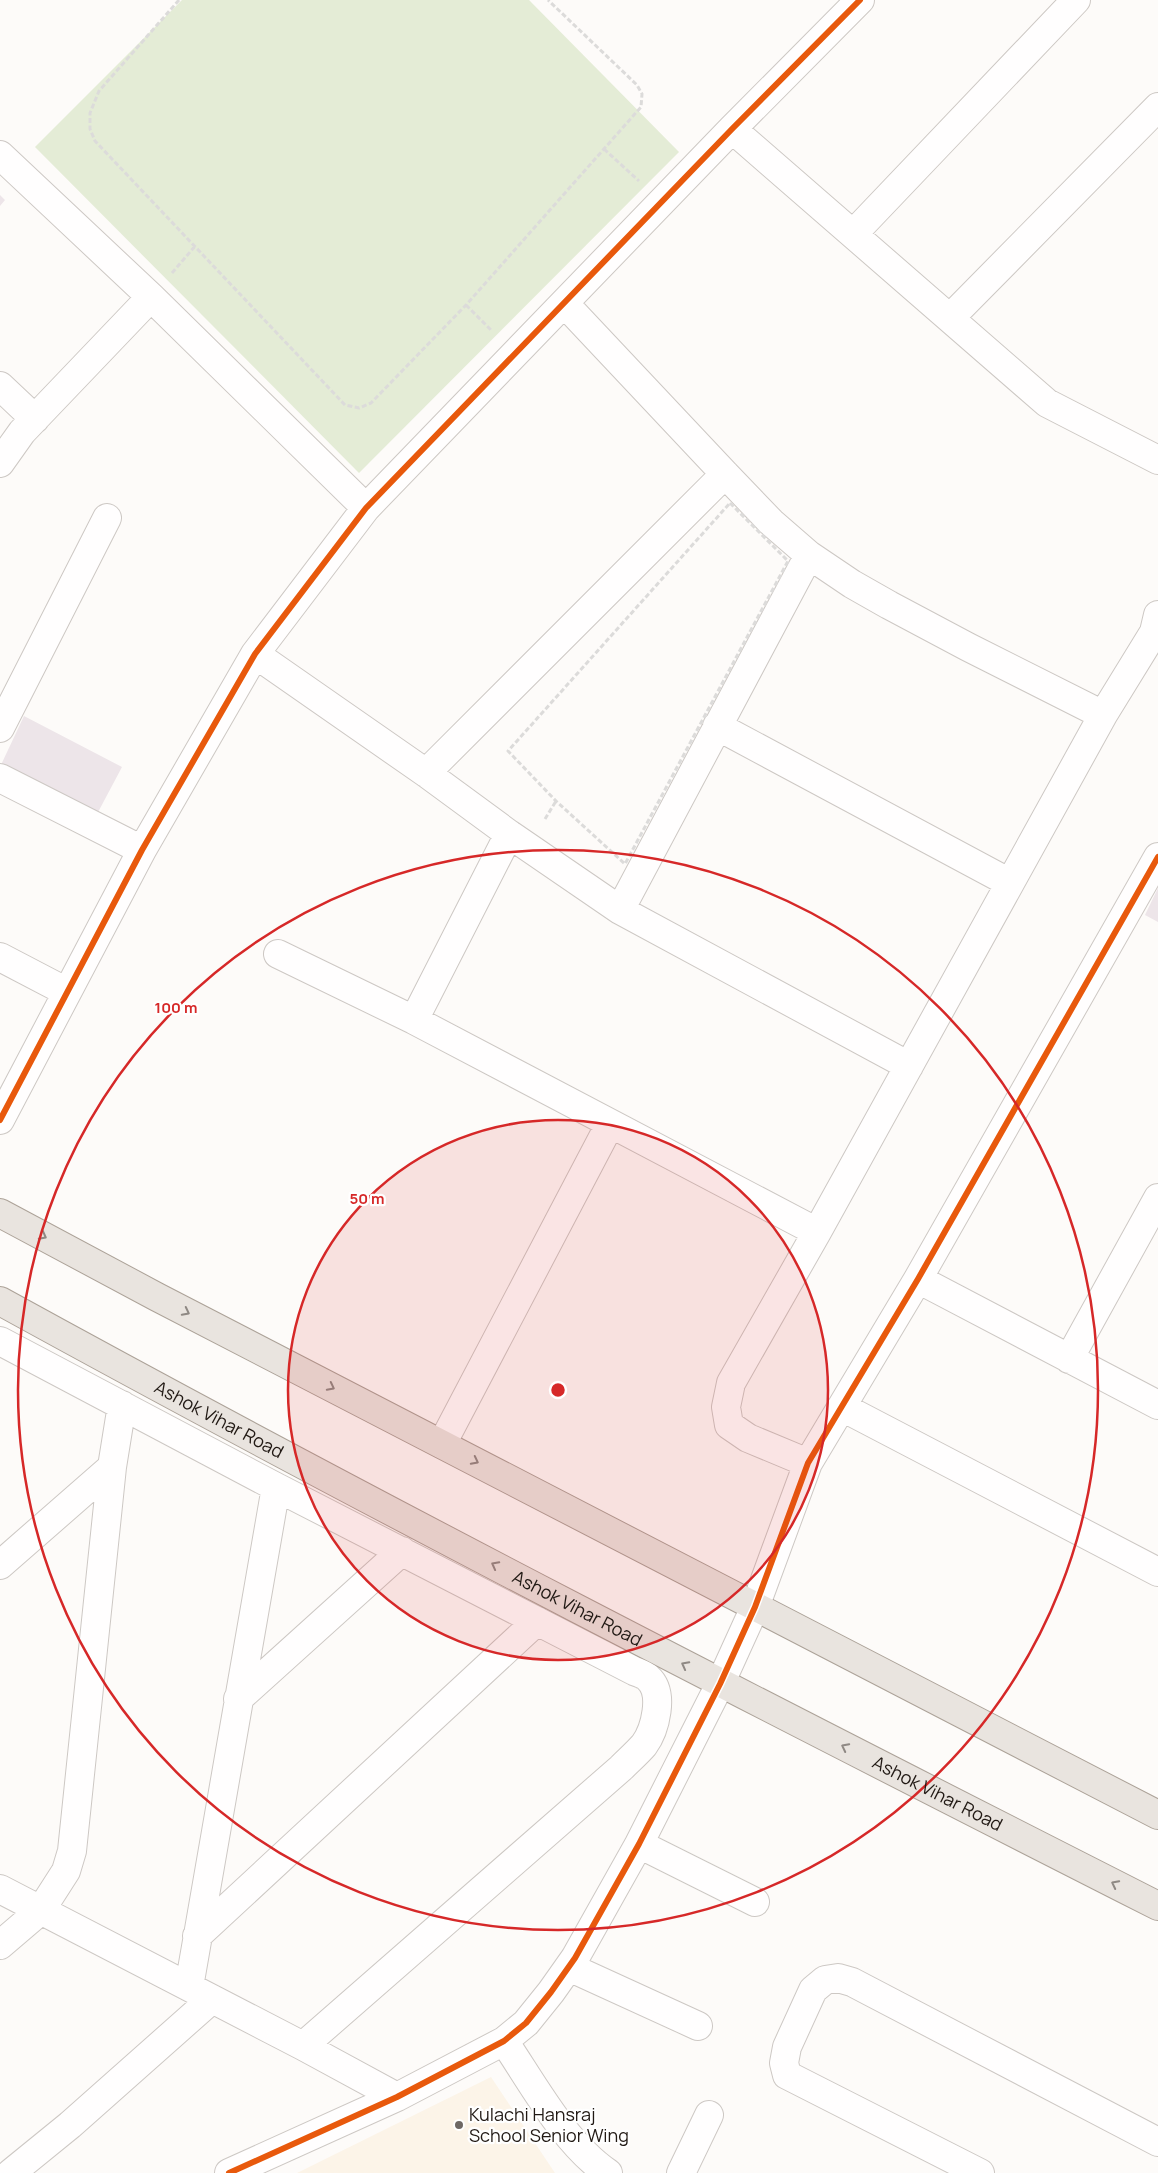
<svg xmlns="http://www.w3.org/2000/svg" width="1158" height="2173" viewBox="0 0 1158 2173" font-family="Manrope,sans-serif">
<rect width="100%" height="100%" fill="#fdfbf9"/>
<path fill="#fcf4e8" d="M491,2077L555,2173H297Z"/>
<path fill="#e4ecd6" d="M182,0H529L679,152L359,473L35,147Z"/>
<path fill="#ede5e9" d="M0,195L5,200L0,206Z
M24,716L122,767L96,816L0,767Z
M1158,888V922L1145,915Z"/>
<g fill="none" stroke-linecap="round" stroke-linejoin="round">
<g stroke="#cdc8c4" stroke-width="30">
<path id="minor" d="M732,129L1047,403L1158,460
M0,155L151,297L366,508
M853,234L1076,0
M565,304L725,474L771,522L809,555L852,584L889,605L968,647L1103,715
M950,318L1158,107
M0,386L35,419
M0,463L22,432L151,297
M255,654L426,773L509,834L620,910L909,1066
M717,726L1010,883
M0,728L107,518
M426,773L725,474
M0,778L142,850
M620,910L809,555
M278,954L414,1020L817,1232
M0,957L67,992
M414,1020L509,834
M0,1120L142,850L255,654L366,508L732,129L860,0
M918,1279L1158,1405
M0,1341L276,1487L634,1671C639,1673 645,1675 648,1678C665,1693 655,1730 644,1745C637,1753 629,1760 621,1768L303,2046
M1069,1359L1158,1198
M842,1407L1158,1572
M442,1444L610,1124
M808,1463L748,1438L729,1425L726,1407L731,1383L817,1232L1103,715L1154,632L1158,615
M0,1565L112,1467
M238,1699L402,1551
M639,1844L755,1902
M0,1889L303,2046L397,2097
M197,1936L537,1621
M0,1945L41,1910L66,1871L72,1851L112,1467L122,1405
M569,1967L698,2026
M189,1987L276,1487
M504,2041C533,2084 565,2144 608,2173
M11,2173L70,2125L212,1999
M229,2173L397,2097L504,2041L526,2023L551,1992L575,1958L639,1844L720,1684L755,1607L808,1463L918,1279L1158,857
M681,2173L709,2115
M980,2173L787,2075L784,2063L787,2047L813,1990L825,1980L838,1978L852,1982L1158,2142"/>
</g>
<g stroke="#aca298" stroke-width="30">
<g id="major">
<path d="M0,1213L157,1297L1158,1815"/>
<path id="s1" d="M0,1301C382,1511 770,1709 1158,1906"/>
</g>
</g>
<path stroke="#dcdbda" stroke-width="3" stroke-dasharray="5 2.5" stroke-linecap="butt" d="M179,0L99,91L90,113V129L95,141L345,405L359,408L371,403L466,305L641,107L642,94L637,85L548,0
M604,149L639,181
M172,273L196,245
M466,305L492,331
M730,503L788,561L625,864L556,801L508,751Z
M545,819L556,801"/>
<use href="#minor" stroke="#fffefe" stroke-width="28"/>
<use href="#major" stroke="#e9e4df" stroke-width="28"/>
<g stroke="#fff" stroke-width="9">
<path id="cycleway" d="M0,1120L142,850L255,654L366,508L732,129L860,0
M229,2173L397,2097L504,2041L526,2023L551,1992L575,1958L639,1844L720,1684L755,1607L808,1463L918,1279L1158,857"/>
</g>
<use href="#cycleway" stroke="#e8590c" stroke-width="6"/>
</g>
<defs><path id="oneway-chevron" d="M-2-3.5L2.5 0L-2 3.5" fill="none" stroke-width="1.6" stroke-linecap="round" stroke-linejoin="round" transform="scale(1.25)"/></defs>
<g stroke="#8f8984">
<use href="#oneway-chevron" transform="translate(43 1236) rotate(28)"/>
<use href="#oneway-chevron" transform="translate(186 1312) rotate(27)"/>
<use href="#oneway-chevron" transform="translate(331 1387) rotate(27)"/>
<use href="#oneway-chevron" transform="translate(475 1461) rotate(27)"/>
<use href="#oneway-chevron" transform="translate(495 1565) rotate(-152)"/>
<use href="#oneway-chevron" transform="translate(685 1665) rotate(-152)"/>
<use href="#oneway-chevron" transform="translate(845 1747) rotate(-153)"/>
<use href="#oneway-chevron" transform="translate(1115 1884) rotate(-153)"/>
</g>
<circle cx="558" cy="1390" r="270" fill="#d62828" fill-opacity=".12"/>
<g fill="none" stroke="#d62828" stroke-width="2.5">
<circle cx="558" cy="1390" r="270"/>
<circle cx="558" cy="1390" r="540"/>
</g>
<circle fill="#6e6864" stroke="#fff" stroke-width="2" cx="459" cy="2125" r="5"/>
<g text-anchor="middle" stroke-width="4.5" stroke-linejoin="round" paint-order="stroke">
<g font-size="18" fill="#211914" stroke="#fff">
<text dy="6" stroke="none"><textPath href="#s1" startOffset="249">Ashok Vihar Road</textPath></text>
<text dy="6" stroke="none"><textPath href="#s1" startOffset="654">Ashok Vihar Road</textPath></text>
<text dy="6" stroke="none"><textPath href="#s1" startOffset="1059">Ashok Vihar Road</textPath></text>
</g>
<g font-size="18" fill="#211914" stroke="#fff" text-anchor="start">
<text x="469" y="2121">Kulachi Hansraj<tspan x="469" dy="21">School Senior Wing</tspan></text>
</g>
</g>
<circle cx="558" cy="1390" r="8" fill="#d62828" stroke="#fff" stroke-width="2.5"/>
<g font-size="15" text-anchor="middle" font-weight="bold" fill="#d62828" stroke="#fff" stroke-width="4.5" stroke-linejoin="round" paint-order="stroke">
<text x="176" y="1013">100 m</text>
<text x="367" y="1204">50 m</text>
</g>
</svg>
